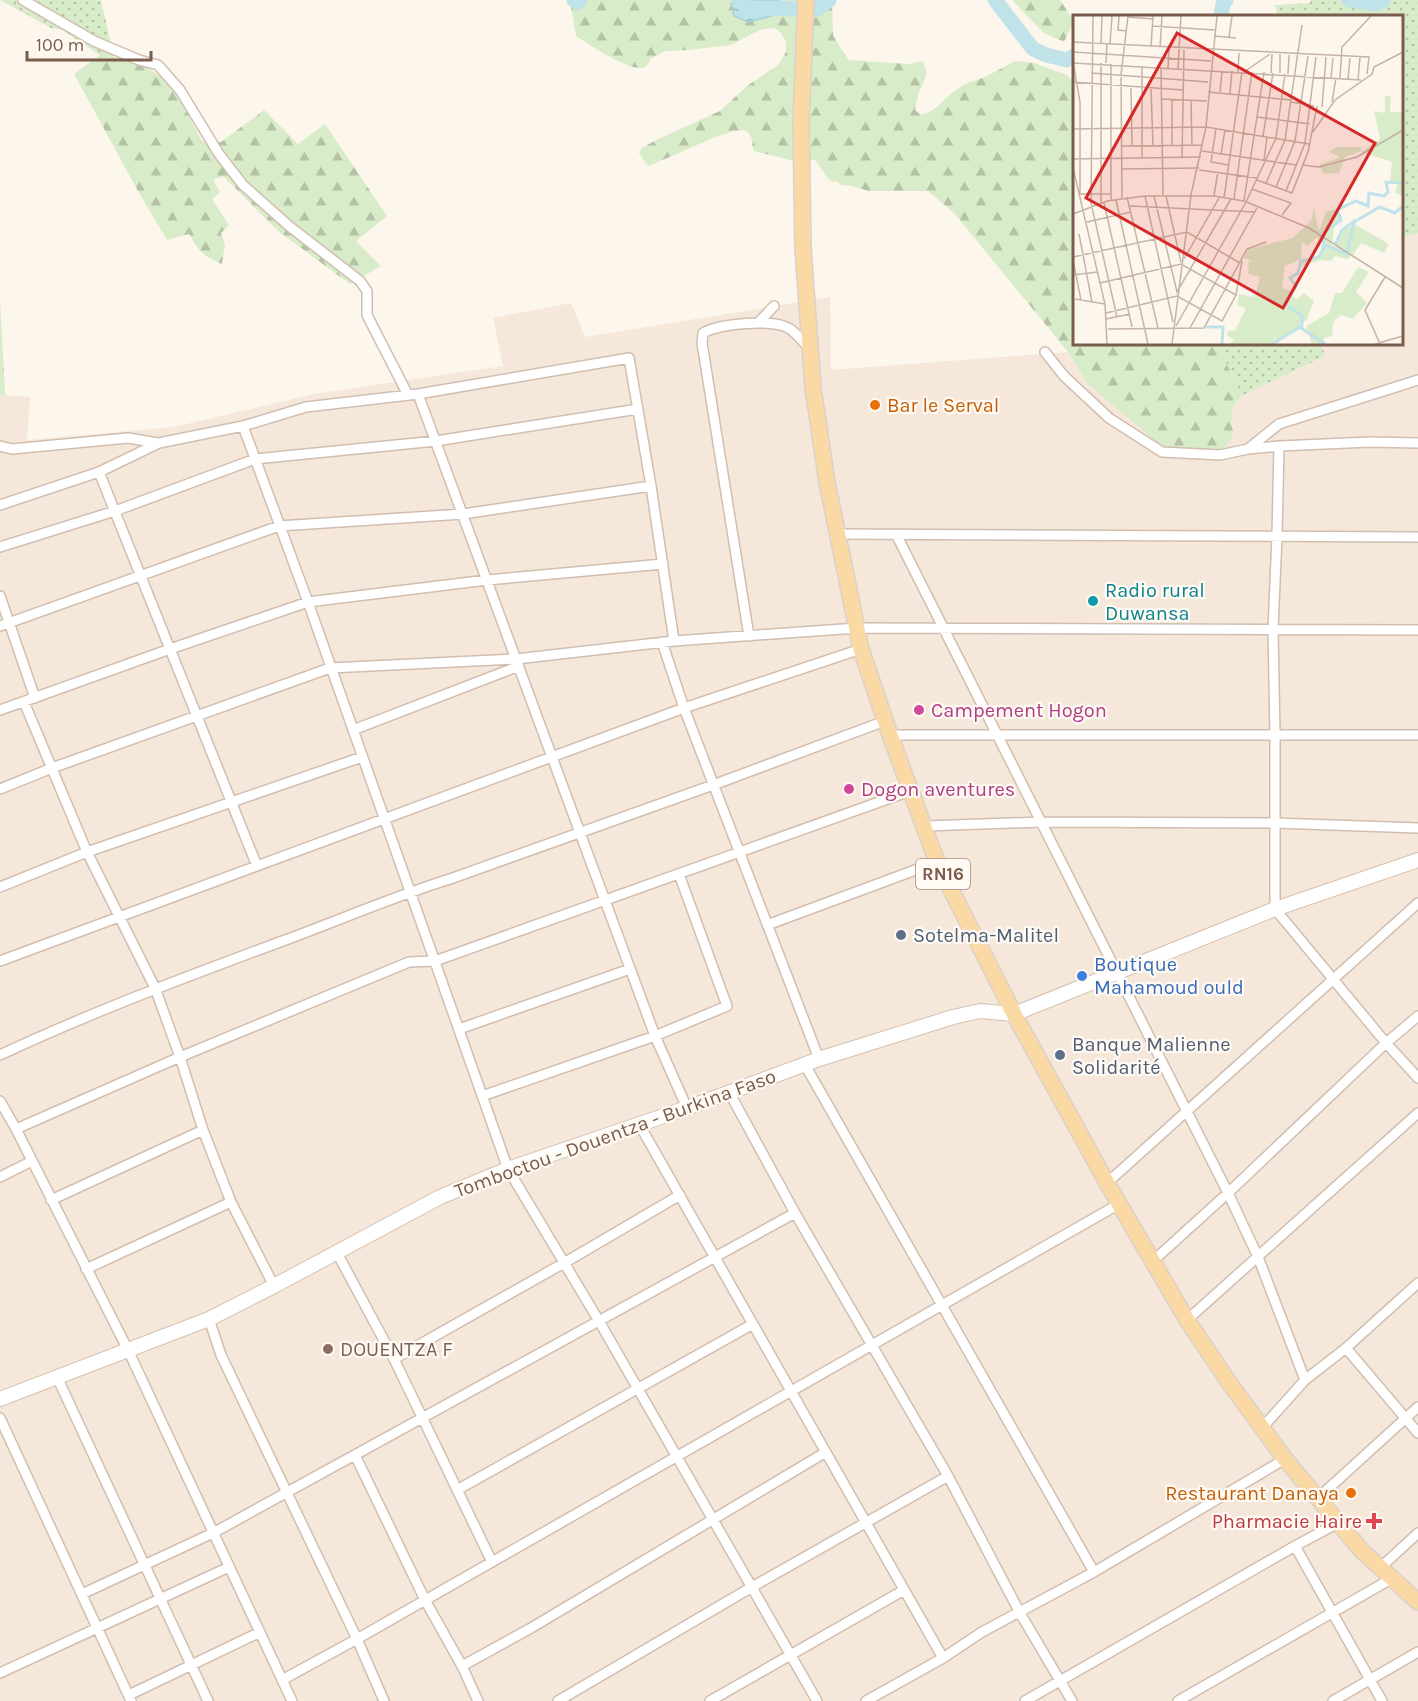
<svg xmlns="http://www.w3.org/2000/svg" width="1418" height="1701" viewBox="0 0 1418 1701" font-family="Karla,sans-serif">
<defs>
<pattern id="grass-dots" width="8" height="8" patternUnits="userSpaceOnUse" patternTransform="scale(1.5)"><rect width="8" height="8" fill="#d8ecc9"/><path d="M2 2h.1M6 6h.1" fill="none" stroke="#b4c2a5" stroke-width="1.8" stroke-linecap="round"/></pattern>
<pattern id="forest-firs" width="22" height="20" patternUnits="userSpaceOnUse" patternTransform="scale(1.5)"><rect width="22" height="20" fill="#d8ecc9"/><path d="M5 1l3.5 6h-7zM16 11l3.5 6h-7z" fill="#b4c2a5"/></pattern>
<pattern id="water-waves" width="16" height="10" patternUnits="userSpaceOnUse" patternTransform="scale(1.5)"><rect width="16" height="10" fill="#bfe3e8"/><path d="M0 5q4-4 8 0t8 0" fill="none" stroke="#a0bbbe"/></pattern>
</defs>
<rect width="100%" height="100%" fill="#fdf6ec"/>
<path fill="#f5e8da" d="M1418,233V1701H0V395L30,397L27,440L174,427L314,394L503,366L493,318L571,303L585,337L830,297L831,370L1068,352L1087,383L1233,436L1232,409L1241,396L1324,356L1321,344H1402V237Z"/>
<path fill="url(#grass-dots)" d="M0,0H101L114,57L100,55L62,30L51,28Z
M1310,0H1418V233L1402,237V16H1278L1275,5L1310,3Z
M1222,344H1321L1325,356L1241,396L1225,360Z"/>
<path fill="url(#forest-firs)" d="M575,0H832L833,35L848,60L909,64L923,61L927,73L918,95L915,110L921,115L933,110L952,93L965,84L985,77L1015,61L1034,63L1067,75L1074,82V344H1222L1225,360L1241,396L1232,409L1233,436L1221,451L1161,446L1087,383L1068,352L954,213L928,191H868L852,186L841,185L837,182L831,181L827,177L815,160H790L754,151L752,146L753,142L749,133L745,130L734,131L713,138L649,166L645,162L639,153L642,148L656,140L720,111L747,86L778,65L786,52V41L780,32L776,29L771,28L760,30L731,45L688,50L666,51L650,59C649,63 649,64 645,67C633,74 588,44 576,36L571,7Z
M1012,0H1060L1074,21L1064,42L1044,33Z
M100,55C166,63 175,89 202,141L221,142L264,110L298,144L325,124L387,216L356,241L381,266L350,284L278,231L223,176L213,180L220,192L212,199L229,225L221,233L225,245L222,264C204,257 199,251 189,234L167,240L138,191L74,74Z
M0,298L5,395H0Z"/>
<path fill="url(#water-waves)" stroke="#a5d3da" stroke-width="1.5" d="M739,0L780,1L779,14L748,22L734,16L731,4Z"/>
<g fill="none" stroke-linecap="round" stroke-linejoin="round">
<path stroke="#bfe3e8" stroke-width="15" d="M574,0L577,2L580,0
M740,0L747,8L818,9L829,0
M995,0L1033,49L1046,55L1067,60L1074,56
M1349,0L1376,4L1383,0
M1221,16L1223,4L1226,0"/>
<g stroke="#d1beb0" stroke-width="12">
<path id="street" d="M23,0L94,41L139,60L158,65L180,90L219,154L243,185L289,226L360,281L367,291V315L408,395
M759,322L774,306
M1045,352L1064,376L1109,418L1162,452L1220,455L1248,449L1279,446L1370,442L1418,443
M418,394L655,1036L687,1108
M243,426L308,602L508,1169L599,1321L817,1701
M0,446L12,449L128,438L158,443
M1279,446L1277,536L1273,629L1275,735V909L1386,1043L1418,1078
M1248,449L1279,424L1418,380
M99,472L257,866
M0,505L99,472L159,443L243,426L306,407L418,394L629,358L651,486L674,641
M838,534L1418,537
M896,534L1228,1193L1258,1257L1305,1380
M0,547L115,511L255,459L436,441L638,409
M0,596L35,698
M0,626L279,526L463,514L651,486
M749,636L702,343L703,333C719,324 773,318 790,329C797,334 803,342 810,348
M662,642L684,708L819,1059
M24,702L87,852L155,988L180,1057L203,1130L231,1202L274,1286
M0,710L170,649L308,602L487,580L663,564
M353,730L519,666
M890,735H1418
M0,789L52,768L330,668L516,659L674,641L857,628L1418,630
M924,826L1042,822L1275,823L1418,828
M0,887L87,852L362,757
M767,925L937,862
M0,961L684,708L861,649
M459,1029L630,969
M0,1055C94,1011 191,975 288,939C342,919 395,896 450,879L713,785L885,721
M805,1065L1094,1572
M729,1092L795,1213L948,1476L1020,1613L1072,1701
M482,1096L655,1036L727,1006L679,874
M0,1101L16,1129L128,1350L292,1701
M639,1124L943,1658
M16,1129L180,1057L409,962L435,961L910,791
M0,1177L32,1161
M1107,1183L1418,903
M51,1200L203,1130
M336,1251L394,1359L492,1562
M1153,1261L1228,1193L1386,1043L1418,1016
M86,1269L231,1202
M209,1319L221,1355L357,1639L384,1701
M1187,1320L1418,1113
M1346,1348L1418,1433
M394,1359L564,1263L680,1195
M57,1377L208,1701
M0,1418L131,1701
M1262,1428L1305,1380L1346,1348L1418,1283
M355,1455L425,1600L462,1666L478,1701
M457,1490L753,1324
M1318,1498L1418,1407
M1295,1546L1382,1701
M1380,1568L1418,1533
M82,1594L213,1533L795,1213
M462,1666L531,1628L826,1452
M0,1673L229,1567
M282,1680L357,1639L1119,1204
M129,1695L260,1632
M558,1701L752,1587L948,1476
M710,1701L904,1590
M866,1701L943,1658L982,1632L1094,1572L1285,1459
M1025,1701L1295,1546L1338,1523
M1178,1701L1391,1579
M1333,1701L1418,1652"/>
</g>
<g stroke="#d6c0b0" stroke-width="16">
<path id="secondary" d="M0,1399L209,1319L274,1286L440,1197L508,1169L687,1108L819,1059L953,1017L980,1011L1014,1014L1275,909L1418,860"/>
</g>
<g stroke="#dad1cd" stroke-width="18">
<path id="primary" d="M806,0L801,122L803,248L813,388L827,482L861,649L890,735L937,862L1014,1014L1107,1183L1187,1320L1228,1381L1285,1459L1361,1550L1418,1602"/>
</g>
<use href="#street" stroke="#fff" stroke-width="9"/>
<use href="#secondary" stroke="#fff" stroke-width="14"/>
<use href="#primary" stroke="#fbd9a5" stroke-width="15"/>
</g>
<g fill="#e8710a" stroke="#fffaf3" stroke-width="2">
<circle cx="875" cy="405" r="6"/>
<circle cx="1351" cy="1493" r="6"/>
</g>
<circle fill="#0f9aa8" stroke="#fffaf3" stroke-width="2" cx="1093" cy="601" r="6"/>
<g fill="#d1479c" stroke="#fffaf3" stroke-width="2">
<circle cx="919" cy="710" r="6"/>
<circle cx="849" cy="789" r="6"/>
</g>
<g fill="#5c6f8a" stroke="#fffaf3" stroke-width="2">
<circle cx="901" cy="935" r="6"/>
<circle cx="1060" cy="1055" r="6"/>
</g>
<circle fill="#3f7fe0" stroke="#fffaf3" stroke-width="2" cx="1082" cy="976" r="6"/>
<circle fill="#8d6e63" stroke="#fffaf3" stroke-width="2" cx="328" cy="1349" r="6"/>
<path fill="#e0444e" stroke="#fffaf3" stroke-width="2" d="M1371 1512h6v6h6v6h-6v6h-6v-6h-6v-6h6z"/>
<g text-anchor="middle" stroke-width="4.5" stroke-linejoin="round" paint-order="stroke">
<rect fill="#fffaf3" stroke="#a28b7f" stroke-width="1.5" x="916" y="859" width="54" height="30" rx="4.5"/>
<g font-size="18" font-weight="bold" fill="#7a5c4d">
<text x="943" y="880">RN16</text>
</g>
<g font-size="20" fill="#c56008" stroke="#fffaf3" text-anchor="start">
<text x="887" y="412">Bar le Serval</text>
<text x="1339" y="1500" text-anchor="end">Restaurant Danaya</text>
</g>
<g font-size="20" fill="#0d838f" stroke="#fffaf3" text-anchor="start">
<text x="1105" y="597">Radio rural<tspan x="1105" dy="23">Duwansa</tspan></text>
</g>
<g font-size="20" fill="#b23c85" stroke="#fffaf3" text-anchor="start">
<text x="931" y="717">Campement Hogon</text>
<text x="861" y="796">Dogon aventures</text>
</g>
<g font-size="20" fill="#4e5e75" stroke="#fffaf3" text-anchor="start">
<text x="913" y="942">Sotelma-Malitel</text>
<text x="1072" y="1051">Banque Malienne<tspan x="1072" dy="23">Solidarité</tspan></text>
</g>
<g font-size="20" fill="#366cbe" stroke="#fffaf3" text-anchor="start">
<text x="1094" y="971">Boutique<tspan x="1094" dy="23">Mahamoud ould</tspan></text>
</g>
<g font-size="20" fill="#7a5c4d" stroke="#fffaf3">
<text transform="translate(615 1133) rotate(-20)" y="7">Tomboctou - Douentza - Burkina Faso</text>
</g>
<g font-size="20" fill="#785e54" stroke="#fffaf3" text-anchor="start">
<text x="340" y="1356">DOUENTZA F</text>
</g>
<g font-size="20" fill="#be3a42" stroke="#fffaf3" text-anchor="end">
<text x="1362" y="1528">Pharmacie Haire</text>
</g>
</g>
<g transform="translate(1073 15)">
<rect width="330" height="330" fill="#fdf6ec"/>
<path d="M312,81H318L317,97H330V181L322,178L325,170L317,166L319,147L288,137L307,124L301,96L312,98ZM281,209L316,229L311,238L288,228L281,239L276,213ZM176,246L212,251L209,273L219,276L217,280L224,284L231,278L241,286L233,306H228L227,311L204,326L205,329L200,318L162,329H157L161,325L154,320L155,316H162L173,293L164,290L166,279L182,282L187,262L175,259ZM285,252L296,257L283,277L294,288L280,304L268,300L260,307L259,321L251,323V329H239L233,311L256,298L262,278H269Z" fill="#d8ecc9"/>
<path d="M263,132H288L289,136L272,142L266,158L251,159L246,150L267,142L256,137ZM241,192L246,216L253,197L264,194L269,202L261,212L259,230L263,232L271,214L276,213L281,239L274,244L262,241L258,246L248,245L230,251V247L245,243L251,229L244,222L235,231L229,227L228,244L212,251H194L171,243L175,234L220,223L238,206ZM185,310L199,314L203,329H162Z" fill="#d8ecc9"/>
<path fill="none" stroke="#bfe3e8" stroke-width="3" d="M262,230L269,215L283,205M250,232L251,217L268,205L264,195L283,186L295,191L296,178L311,181L315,177L313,167L330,168M133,312H150L149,329M228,313L252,329M199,329L229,311V301L212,289L223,271L217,263L225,258L228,246L246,242L252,230L274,239L281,207L307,192L322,198L330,191"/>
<path fill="none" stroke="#c5b3a7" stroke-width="1.5" d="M20,1L18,188L44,302M46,1L45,15L54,16M55,2L80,4M79,11L142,15M141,21L163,23M156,22L159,1M0,27L296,42L294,59M28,29L29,1M37,29L39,1M78,32L80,1M87,33L89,1M0,37L138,46M0,47L7,87V179H38M0,48L288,65M28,48V188M33,48L34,29M38,49V185M69,51V143M88,52L90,180M95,53L96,34M105,54L108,1M165,57L166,38M171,57L197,39M18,58L135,67M198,58L199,39M207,58V39M215,59L216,40M258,63L260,43M267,63L269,32L298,1M275,64L277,43M285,65L287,42M0,67L110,75M58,73L59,130M78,74L80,130M135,77L218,85M147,77L149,56M157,79L159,56M88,84L134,86M99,85V130M118,86L119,130M218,87L241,91M259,87L263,63M249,92L253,42M184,102L237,109M143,113L138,147L156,150M0,114L133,112L236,129M240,117L262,85L299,59L301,52L330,37M190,121L200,58M48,131L129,130M129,136L223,150M148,139L152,115M109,142L111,35M0,144L128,142M191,145L194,122M229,150L246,152L284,142L330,115M0,153L32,289L34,329M48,154L126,153M126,155L184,163M184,165L219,178L235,137L244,91M193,168L212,125L229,10M203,172L222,126L235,41M179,174L218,188L209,200M213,176L232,128L243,42M141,180L145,157M72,181L100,307M81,181L104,277L158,184M93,181L108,247M54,182L85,313M49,183L48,60L55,1M151,183L169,57M161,184L179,57M43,185L75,329M171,185L191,57M31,188L59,312M57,191L182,197M0,199L34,186L72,181H141L171,186L236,213L330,273M14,207L58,197M6,219L19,287M0,242L114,217L167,248M111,244L146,183M0,245L8,285M0,260L25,257M27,268L108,249L163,280L149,306L104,281L33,298M0,274V302M163,280L169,246M2,284L32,289M33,304L57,299M103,311L173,187L203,123L212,59M117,313L185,191M35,314L131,313L174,234L193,227M99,329L118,180L133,112L144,1M302,329L330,321M307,329L292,295L312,262"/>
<path fill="#d62828" fill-opacity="0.15" stroke="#d62828" stroke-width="3" d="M104,18L302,128L210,293L13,183Z"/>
<rect width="330" height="330" fill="none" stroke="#7a5c4d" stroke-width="3"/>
</g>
<path d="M27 51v9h124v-9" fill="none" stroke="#7a5c4d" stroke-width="3"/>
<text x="36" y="51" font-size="18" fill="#7a5c4d" stroke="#fffaf3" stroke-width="4.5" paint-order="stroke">100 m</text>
</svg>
